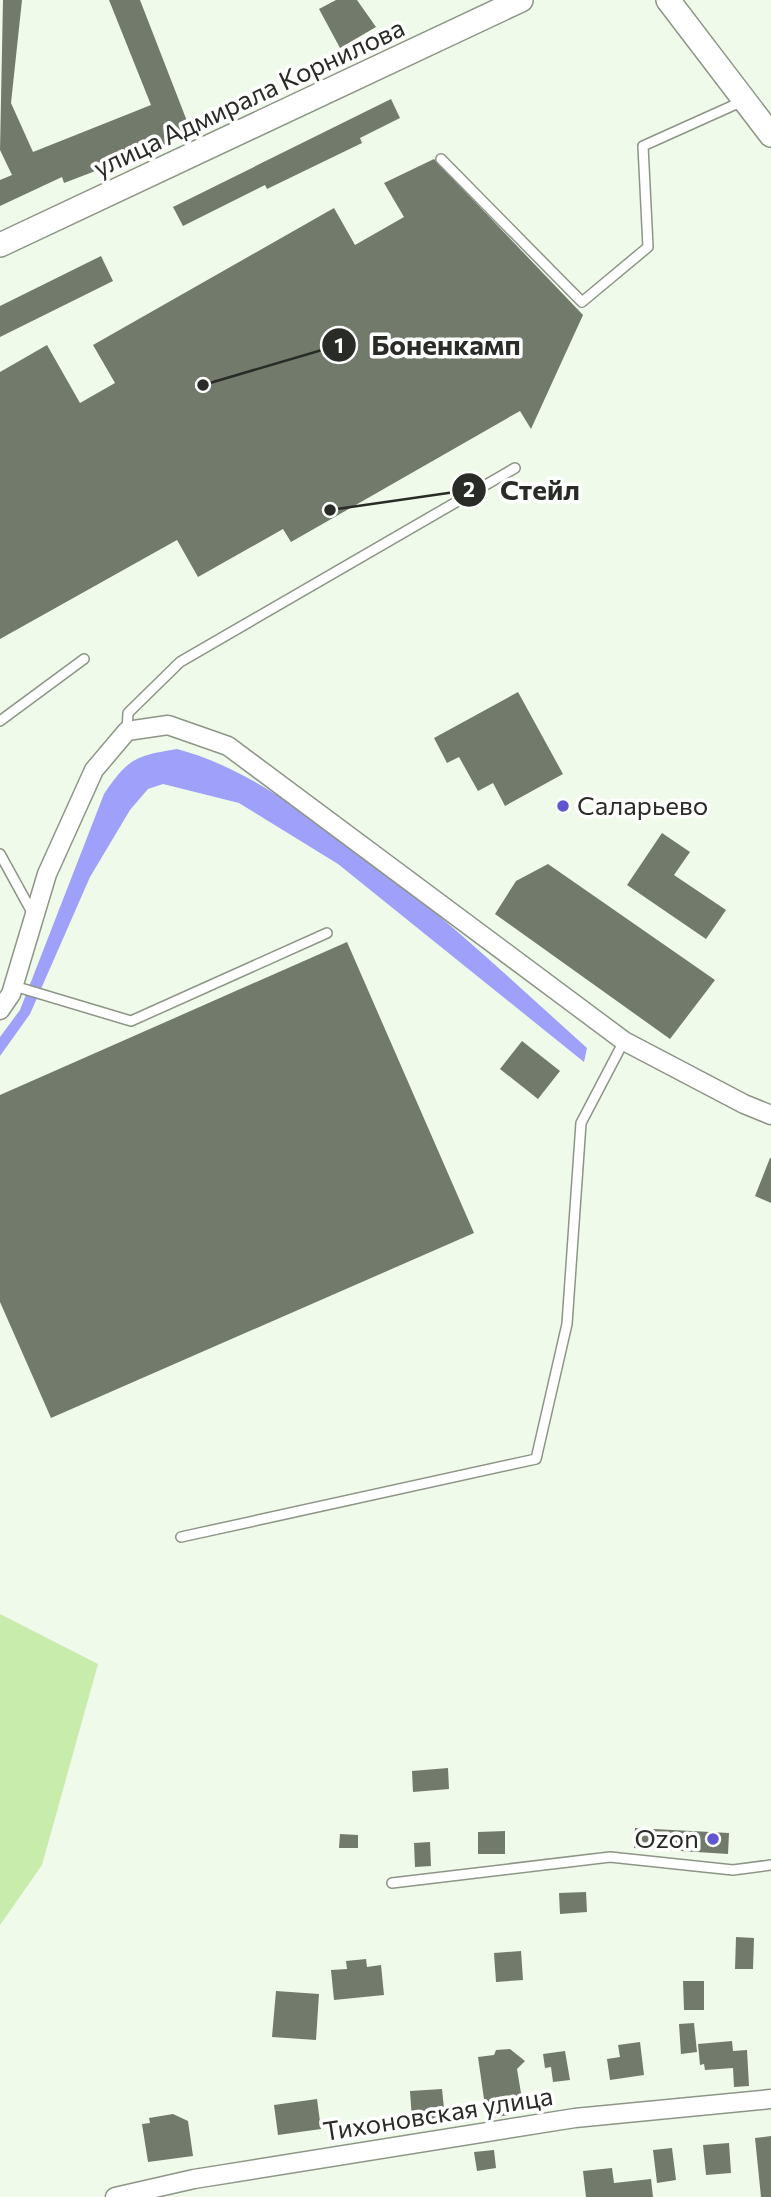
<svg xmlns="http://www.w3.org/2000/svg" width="771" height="2197" viewBox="0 0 771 2197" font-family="Commissioner,sans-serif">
<rect width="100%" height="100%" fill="#f0faea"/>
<path fill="#c7ecac" d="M0,1614L98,1664L42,1865L0,1925Z"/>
<path fill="#9ea0f9" d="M177,749C230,763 272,791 317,822C415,888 499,969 587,1048L584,1062L338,864L239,803L163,784L148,789L130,810L90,877L30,1014L0,1056V1037L20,1010L104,794C128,759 134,756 177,749Z"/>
<path fill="#727a6c" d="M3,0H22L11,103L33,152L151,105L109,0H140L192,134L64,183L62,177L0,206V180L12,175L0,150Z
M336,0H357L376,27L340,48L319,9Z
M391,99L400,118L360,138L362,143L267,189L265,185L183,226L173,207Z
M434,159L583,315L531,429L520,411L291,542L283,529L198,577L177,540L0,639V372L47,345L80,403L115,383L93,345L334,208L355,245L404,217L384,183Z
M101,256L113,281L0,337V306Z
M518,692L563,774L505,806L493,783L478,791L459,757L447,763L434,738Z
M662,833L690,852L674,875L726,910L706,939L627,885Z
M548,864L715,980L670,1039L495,914L516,881Z
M347,942L474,1233L51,1418L0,1302V1095Z
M522,1041L560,1071L538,1099L500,1069Z
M770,1158H771V1203L755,1196Z
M448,1768L449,1789L413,1792L412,1771Z
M635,1828L729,1833L728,1854L634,1848Z
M505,1831V1854H478V1832Z
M340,1834L358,1835V1848H339Z
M430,1842L431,1866L415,1867L414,1843Z
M586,1892L587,1912L560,1914L559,1893Z
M736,1937L754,1938L753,1969H735Z
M521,1951L523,1980L496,1982L494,1953Z
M366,1959L367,1967L381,1965L384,1995L334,2000L331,1970L347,1969L346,1961Z
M683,1981H704V2010H684Z
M276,1991L319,1994L316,2040L272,2037Z
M694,2023L697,2052L681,2054L679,2024Z
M732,2041L733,2051L747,2050L749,2086L734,2087L733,2068L705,2070L704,2064L700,2065L698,2044Z
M640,2042L644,2075L610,2080L607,2059L620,2057L618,2045Z
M510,2049L525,2061L517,2069L522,2099L507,2102L509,2115L490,2118L488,2104L485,2106L478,2057L494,2055L496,2050Z
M565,2051L570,2080L553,2082L551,2067L545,2068L543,2054Z
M442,2089L445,2118L412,2120L410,2091Z
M317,2099L321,2129L278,2135L274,2105Z
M173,2114L188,2121L193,2156L148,2162L142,2124L150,2123L149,2118Z
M771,2136V2197H761L755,2138Z
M729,2143L731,2173L706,2175L703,2145Z
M672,2148L676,2180L657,2183L653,2150Z
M494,2150L496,2168L477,2171L474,2152Z
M612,2168L614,2183L651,2179L653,2197H586L583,2171Z"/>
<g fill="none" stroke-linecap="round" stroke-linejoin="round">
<g stroke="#8d9587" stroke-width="12">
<path id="service" d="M441,159L582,302L648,247L643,146L743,101
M0,721L84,659
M127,731L128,713L180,662L515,468
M0,854L33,914
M14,986L131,1021L327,933
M181,1537L536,1459L567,1324L581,1123L624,1041
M392,1883L610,1857L733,1870L771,1865"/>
</g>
<g stroke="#8d9587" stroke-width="21">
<path id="minor" d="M0,1010L11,994L47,874L94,770L127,731L168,725L228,746L624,1041L744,1104L771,1115
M115,2197L194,2179L575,2118L771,2099"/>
</g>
<g stroke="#8d9587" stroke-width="26">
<path id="secondary" d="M668,0L771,135
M0,245L521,0"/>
</g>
<use href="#service" stroke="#fff" stroke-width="9"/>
<use href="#minor" stroke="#fff" stroke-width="18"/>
<use href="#secondary" stroke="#fff" stroke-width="23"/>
</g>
<g fill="#5f57cf" stroke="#fff" stroke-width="2.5">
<circle cx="563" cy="806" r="7"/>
<circle cx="713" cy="1839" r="7"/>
</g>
<g text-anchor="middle" stroke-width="7" stroke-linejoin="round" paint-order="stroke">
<g font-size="26" fill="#292c26" stroke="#fff">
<text transform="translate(249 98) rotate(-25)" y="9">улица Адмирала Корнилова</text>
<text transform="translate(438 2114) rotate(-9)" y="9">Тихоновская улица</text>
</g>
<g font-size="26" fill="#292c26" stroke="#fff" text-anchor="start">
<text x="577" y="815">Саларьево</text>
<text x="699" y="1848" text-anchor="end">Ozon</text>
</g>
</g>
<path fill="none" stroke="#292c26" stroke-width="2.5" d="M203 385L339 345M330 510L469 490"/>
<g fill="#292c26" stroke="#fff" stroke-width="2.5">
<circle cx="203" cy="385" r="7"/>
<circle cx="330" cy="510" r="7"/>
<circle cx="339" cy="345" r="18"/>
<circle cx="469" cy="490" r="18"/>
</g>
<g font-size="21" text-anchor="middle" font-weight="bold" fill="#fff">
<text x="339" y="353">1</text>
<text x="469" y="497">2</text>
</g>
<g font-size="28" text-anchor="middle" font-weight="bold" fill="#292c26" stroke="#fff" stroke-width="7" stroke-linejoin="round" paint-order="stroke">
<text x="446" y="355">Боненкамп</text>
<text x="540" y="500">Стейл</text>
</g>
</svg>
